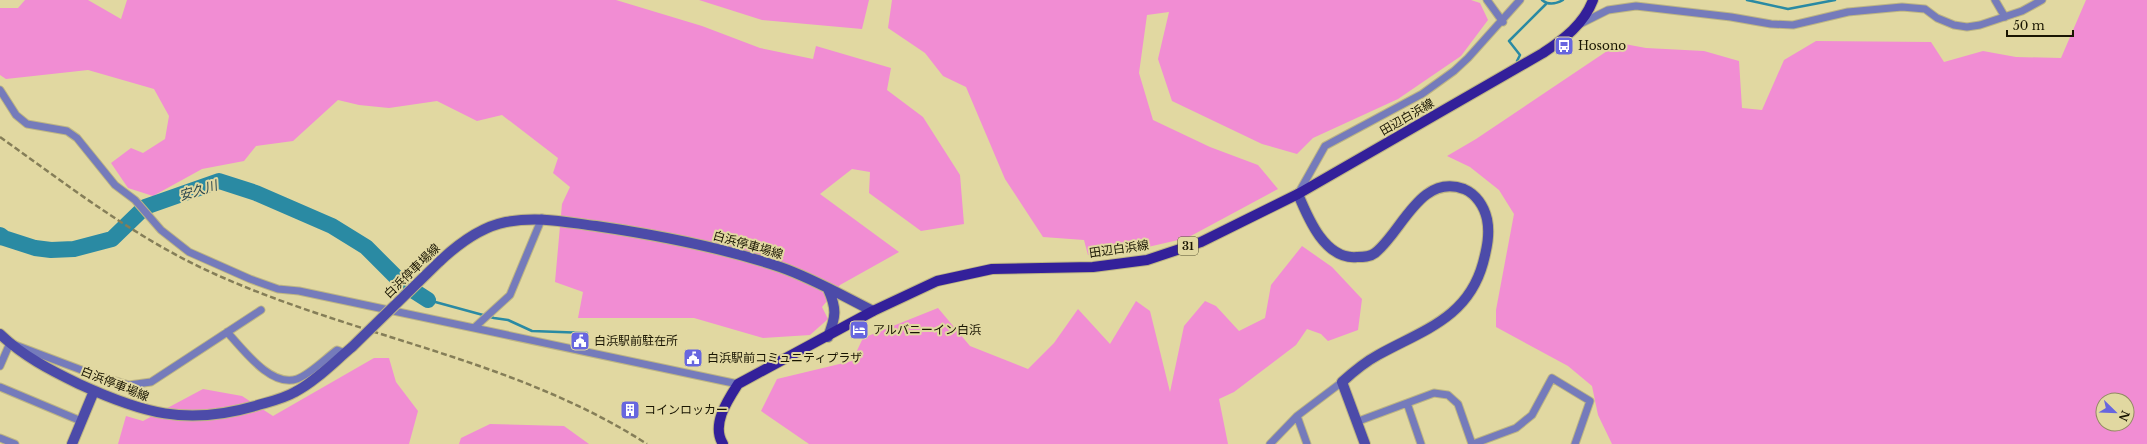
<svg xmlns="http://www.w3.org/2000/svg" width="2147" height="444" viewBox="0 0 2147 444" font-family="'Libre Baskerville','Noto Sans JP',serif">
<rect width="100%" height="100%" fill="#e1d8a1"/>
<path fill="#f18dd3" fill-rule="evenodd" d="M25,0H88L121,19L127,0H616L702,26L760,48L813,59L816,46L891,68L887,90L923,117L960,175L964,224L921,231L869,193L870,172L852,169L820,194L899,252L840,285L822,307L828,319L810,335L763,338L694,318H578L583,292L555,282L562,204L570,187L553,173L558,158L502,115L477,121L437,101L389,108L359,105L338,100L293,141L256,146L244,161L202,169L153,196L128,188L111,163L131,148L143,153L165,139L169,116L154,89L88,70L6,79L0,75V8H18Z
M699,0H869L862,29L762,20Z
M892,0H1471L1480,3L1488,20L1461,56L1398,99L1313,138L1297,154L1262,144L1172,101L1158,59L1169,12L1147,15L1139,73L1153,120L1210,147L1258,165L1278,189L1187,238L1113,255H1088L1084,240L1043,237L1005,179L966,87L943,76L925,53L888,28Z
M2086,0H2147V444H1612L1598,415L1592,386L1568,366L1496,327V310L1514,214L1499,190L1470,167L1447,156L1476,139L1619,43L1646,48L1704,51L1739,61L1742,108L1762,110L1784,60L1816,41L1931,42L1944,62L1983,51L2016,57L2061,58ZM2103,400H2127V424H2103Z
M1302,246L1332,267L1362,299L1358,330L1328,341L1321,334L1307,329L1296,345L1234,392L1219,399L1228,444H809L761,411L777,379L852,361L863,338L938,308L970,346L1028,369L1054,343L1078,309L1110,344L1136,301L1150,311L1170,392L1184,326L1205,301L1216,306L1239,331L1265,318L1271,285Z
M374,358H389L396,382L418,411L409,444H118L126,416L143,421L203,389L242,396L273,416Z
M490,424L564,426L589,444H459L461,438Z"/>
<g fill="none" stroke-linecap="round" stroke-linejoin="round">
<path stroke="#2a8aa3" stroke-width="2.5" d="M1542,0C1549,6 1556,4 1563,0
M1747,0L1788,9L1835,0
M1517,61L1520,55L1509,41L1546,4
M428,300L494,318L508,320L532,331L587,333"/>
<path stroke="#2a8aa3" stroke-width="16" d="M0,235L4,238L35,248L51,250L74,249L112,239L145,207L219,181L256,193L332,226L366,247L403,284L428,300"/>
<g stroke="#bdb584" stroke-width="9">
<path id="street" d="M1487,0L1503,22
M1995,0L2005,17
M1580,24L1608,10L1636,6L1731,17L1771,24L1793,25L1848,12L1902,7L1925,9L1937,18L1954,25L1967,27L1980,25L2022,11L2042,0
M0,90L16,115L27,124L67,131L77,138L115,185L135,200L161,230L189,252L250,279L278,289L299,291L738,384
M1298,194L1325,146L1422,94L1454,71L1468,58L1520,0
M475,327L510,295L542,218
M227,332C243,349 271,388 297,379C309,375 326,358 337,350L345,353
M0,366L10,343L92,374L129,385L151,382L261,310
M0,387L81,421
M1407,403L1421,444
M1297,416L1307,444
M1356,422L1434,393L1448,395L1458,404L1472,444
M0,438L15,444
M1270,444L1297,416L1342,382
M1473,444L1516,428L1532,415L1552,378L1590,401L1575,444"/>
</g>
<g stroke="#bdb584" stroke-width="12">
<path id="secondary" d="M1298,194C1308,218 1325,260 1357,257C1363,257 1370,257 1375,253C1402,232 1420,173 1464,189C1476,194 1484,206 1487,219C1490,234 1487,248 1483,263C1468,318 1423,330 1378,355C1365,362 1353,372 1342,382L1365,444
M439,262C458,244 480,227 506,222C539,216 564,222 596,226C657,235 721,247 780,267C812,278 843,296 873,311
M0,334C23,356 50,370 79,384C142,413 186,426 255,406C268,402 283,399 295,392C316,381 334,362 352,347
M828,337C836,316 837,309 828,289
M72,444L94,391"/>
</g>
<g stroke="#bdb584" stroke-width="12">
<path id="primary" d="M723,444C711,425 727,401 738,384L873,311L937,281L992,269L1093,267L1147,260L1201,242L1298,194L1543,53C1564,39 1584,24 1593,0"/>
</g>
<use href="#street" stroke="#757bbb" stroke-width="7"/>
<use href="#secondary" stroke="#4c4ba9" stroke-width="10"/>
<use href="#primary" stroke="#33209a" stroke-width="10"/>
<path stroke="#857e58" stroke-width="2.5" stroke-dasharray="6 3" stroke-linecap="butt" d="M0,137C70,187 138,240 217,275C358,338 515,359 647,444"/>
<g stroke="#bdb584" stroke-width="12" stroke-linecap="butt">
<path id="secondary-bridge" d="M352,347L439,262"/>
</g>
<use href="#secondary-bridge" stroke="#4c4ba9" stroke-width="10"/>
</g>
<defs>
<g id="bus-square" transform="scale(1)"><rect x="-9" y="-9" width="18" height="18" rx="4" fill="#6766df" stroke="#e1d8a1"/><path d="M-5-6H5V4H4V6H2V4H-2V6H-4V4H-5ZM-3.5-4V0h7V-4ZM-3.5 1.2v1.5H-2V1.2ZM2 1.2v1.5H3.5V1.2Z" fill="#fff"/></g>
<g id="hotel-square" transform="scale(1)"><rect x="-9" y="-9" width="18" height="18" rx="4" fill="#6766df" stroke="#e1d8a1"/><path d="M-6-4.5h1.5V1H6V5H4.5V3h-9V5H-6ZM-4 0a1.8 1.8 0 1 1 3.6 0ZM.5 0V-2.5h3Q6-2.5 6 0Z" fill="#fff"/></g>
<g id="civic-square" transform="scale(1)"><rect x="-9" y="-9" width="18" height="18" rx="4" fill="#6766df" stroke="#e1d8a1"/><path d="M-.6-6.5H3V-4.5H.6V-3L4-1V1h2V6H-6V1h2V-1L-.6-3ZM-1.2 2.5V6h2.4V2.5Z" fill="#fff"/></g>
<g id="building-square" transform="scale(1)"><rect x="-9" y="-9" width="18" height="18" rx="4" fill="#6766df" stroke="#e1d8a1"/><path d="M-4-6H4V6H1V3H-1V6H-4ZM-2.5-4.3h1.7v1.8h-1.7ZM.8-4.3h1.7v1.8H.8ZM-2.5-1h1.7V.8h-1.7ZM.8-1h1.7V.8H.8Z" fill="#fff"/></g>
</defs>
<g fill-rule="evenodd">
<use href="#bus-square" x="1564" y="46"/>
<use href="#hotel-square" x="859" y="330"/>
<use href="#civic-square" x="580" y="341"/>
<use href="#civic-square" x="693" y="358"/>
<use href="#building-square" x="630" y="410"/>
</g>
<g text-anchor="middle" stroke-width="4" stroke-linejoin="round" paint-order="stroke">
<rect fill="#e1d8a1" stroke="#555032" stroke-width="1" x="1178" y="237" width="20" height="18" rx="3"/>
<g font-size="11" font-weight="bold" fill="#191502">
<text x="1188" y="250">31</text>
</g>
<g font-size="12" fill="#191502" stroke="#e1d8a1" text-anchor="start">
<text x="1578" y="50">Hosono</text>
<text x="873" y="334">アルバニーイン白浜</text>
<text x="594" y="345">白浜駅前駐在所</text>
<text x="707" y="362">白浜駅前コミュニティプラザ</text>
<text x="644" y="414">コインロッカー</text>
</g>
<g font-size="12" fill="#191502" stroke="#e1d8a1">
<text transform="translate(1407 117) rotate(-30)" y="4">田辺白浜線</text>
<text transform="translate(748 245) rotate(16)" y="4">白浜停車場線</text>
<text transform="translate(1119 249) rotate(-8)" y="4">田辺白浜線</text>
<text transform="translate(412 271) rotate(-44)" y="4">白浜停車場線</text>
<text transform="translate(115 384) rotate(22)" y="4">白浜停車場線</text>
</g>
<g font-size="13" font-style="italic" fill="#2a464f" stroke="#e1d8a1">
<text transform="translate(198 190) rotate(-17)" y="5">安久川</text>
</g>
</g>
<g transform="translate(2115 412) rotate(113)"><circle r="19" fill="#e1d8a1" stroke="#918a61"/>
<path d="M0-3L7 15L0 10L-7 15Z" fill="#6766df"/>
<text y="-6" font-size="11" font-weight="bold" text-anchor="middle" fill="#191502">N</text>
</g>
<path d="M2007 30v6h66v-6" fill="none" stroke="#191502" stroke-width="2"/>
<text x="2013" y="30" font-size="12" fill="#191502" stroke="#e1d8a1" stroke-width="3" paint-order="stroke">50 m</text>
</svg>
